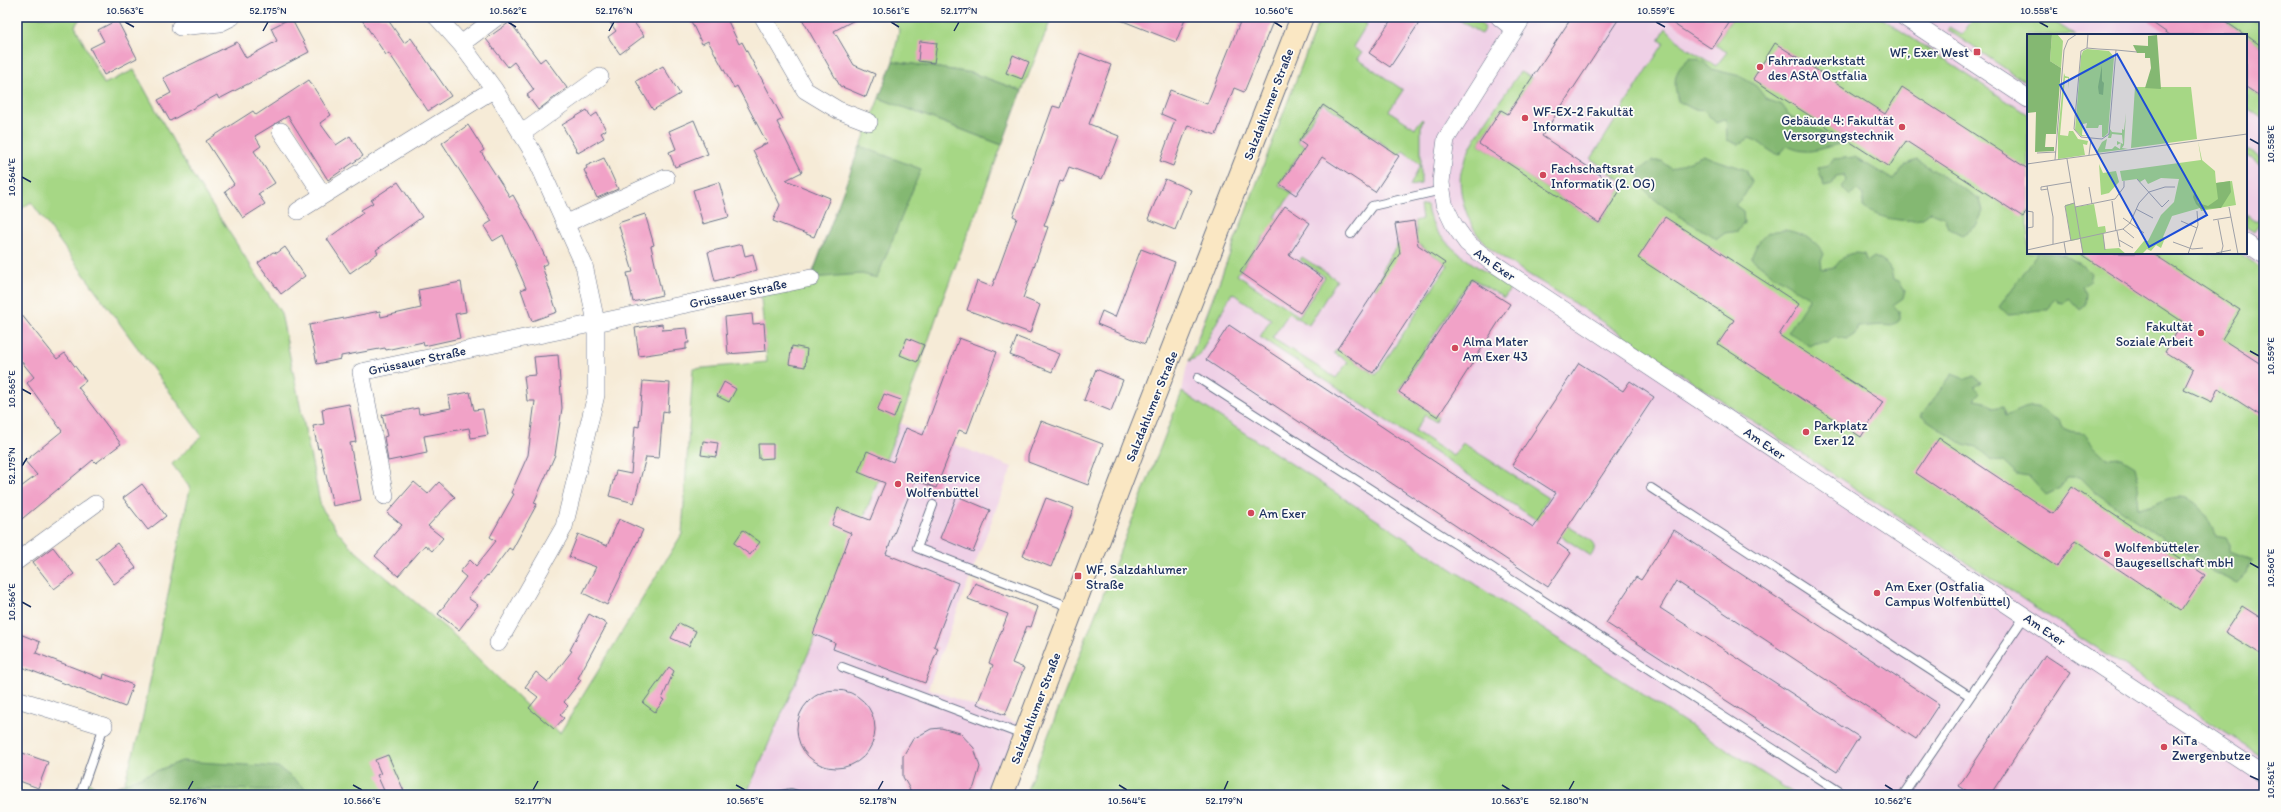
<svg xmlns="http://www.w3.org/2000/svg" width="2281" height="812" viewBox="0 0 2281 812" font-family="Itim,sans-serif">
<rect width="100%" height="100%" fill="#fdfcf7"/>
<filter id="ink" filterUnits="userSpaceOnUse"><feTurbulence type="fractalNoise" baseFrequency=".025" numOctaves="2"/><feDisplacementMap in="SourceGraphic" scale="8" xChannelSelector="R" yChannelSelector="G"/><feConvolveMatrix kernelMatrix="1 2 1 2 8 2 1 2 1" color-interpolation-filters="sRGB"/></filter>
<filter id="wash" filterUnits="userSpaceOnUse"><feTurbulence type="fractalNoise" baseFrequency=".012" numOctaves="4" result="noise"/><feDisplacementMap in="SourceGraphic" scale="16" xChannelSelector="R" yChannelSelector="G"/><feGaussianBlur stdDeviation="0.9" result="paint"/><feColorMatrix in="noise" values="0 0 0 0 0 0 0 0 0 0 0 0 0 0 0 0 0 1.4 0 .05"/><feComposite in="paint" operator="in"/></filter>
<g filter="url(#wash)">
<rect width="100%" height="100%" fill="#f6ebd7"/>
<path fill="#efd0e6" fill-rule="evenodd" d="M1321,17H2250L2264,27V795H1796L1182,392L1186,369L1193,347ZM2028,35H2246V253H2028Z
M900,423L1012,467L928,688L1020,724L992,795H745L834,595Z"/>
<path fill="#a6d785" stroke="#608372" d="M17,17H81L75,26L104,84L134,70L188,168L281,313L321,507L338,532L353,549L455,636L529,708L560,733L682,534L693,369L767,362L760,288L811,277L879,98L1002,145L942,301L900,423L834,595L746,795H80L85,781L105,791L124,784L140,730L190,488L172,464L202,436L31,202L17,212Z
M891,17H1052L1022,91L972,73L893,61L899,30Z
M1320,17H1356L1367,24L1353,47L1362,53L1358,59L1403,90L1389,111L1415,128L1422,119L1423,120L1421,127V184L1410,186L1420,165L1415,160L1403,151L1399,155L1323,103L1297,141L1317,155L1310,164L1297,157L1279,185L1292,193L1275,217L1302,236L1289,252L1264,236L1237,275L1299,316L1325,277L1300,260L1302,257L1337,280L1309,325L1289,313L1272,338L1336,378L1348,362L1334,353L1337,349L1376,375L1448,265L1412,240L1378,290L1374,288L1383,274L1382,269L1400,241L1397,239L1417,234L1415,221L1422,219L1420,206L1427,205C1429,242 1483,270 1511,288L1504,298L1473,279L1470,280L1398,391L1438,417L1436,422L1425,415L1415,431L1453,456L1463,443L1548,498L1541,509L1590,540C1596,546 1595,550 1591,556L1260,337L1271,319L1232,293L1199,356L1189,361Z
M1455,17H1476L1485,28L1481,34Z
M1733,17H1880L2028,115V253H2238L2264,270V758L1557,292C1537,279 1497,257 1482,240C1468,225 1457,191 1461,172C1468,141 1502,99 1520,72L1532,78L1508,114L1501,110L1479,144L1599,223L1625,183L1591,159L1664,43L1659,40L1666,28L1682,45L1716,66L1727,52L1715,45Z
M1974,17H2047L2075,35H2028V84L1948,30L1950,28L1962,35Z
M2219,17H2250L2264,27V48Z
M2246,87L2264,99V119L2246,107L2249,97L2246,95Z
M2246,149L2264,160V166L2246,155Z
M2264,210V216L2254,232L2246,227V214L2257,221Z
M1182,392L1796,795H1025Z"/>
<path fill="#84b872" stroke="#507468" d="M1691,57L1703,61L1711,69L1740,76L1756,86L1767,100L1782,105L1790,116L1808,124L1839,144C1818,149 1808,156 1787,146L1779,155C1766,151 1763,142 1749,138L1739,145L1727,140L1726,119L1716,123L1703,110L1693,109L1678,101C1673,80 1673,71 1691,57Z
M893,61L972,73L1022,91L1002,145L879,98Z
M860,146L921,169L877,278L862,274L811,278Z
M1704,155C1717,162 1732,164 1746,170L1752,182L1744,196L1735,205L1743,211L1744,223L1738,231L1725,233L1717,239C1697,226 1651,203 1641,184C1639,180 1640,173 1640,169L1652,161H1662L1671,169Z
M1855,157L1893,180L1905,165L1917,160L1980,199L1983,211L1977,225L1962,235L1948,228L1944,217L1931,212C1928,214 1924,218 1920,219C1903,223 1877,218 1863,207V195L1857,190L1850,196L1841,187L1846,181L1844,175L1836,176L1832,185L1824,187L1818,167L1829,165L1833,159Z
M1785,230C1801,233 1816,239 1824,254L1821,260L1822,269L1835,267C1844,255 1849,251 1864,254L1867,262L1874,257C1886,262 1891,266 1893,279L1899,281L1905,290L1903,298L1893,305L1899,311V321L1891,326C1880,324 1870,327 1858,326L1855,334L1848,339L1834,337L1828,343H1816L1810,346L1788,332L1810,298L1774,276L1751,258C1759,239 1763,231 1785,230Z
M2038,253H2061L2085,267L2091,273L2089,281L2082,287L2086,293L2085,306L2080,310L2069,298L2063,303L2058,302L2055,298L2048,310C2033,309 2021,315 2007,315L1999,307Z
M1952,374L1965,379L1974,376L1981,382L1974,387L1980,393L1974,400L1985,402L1993,408L2003,406L2005,416C2016,412 2031,402 2042,409C2048,413 2053,418 2060,421L2063,428L2070,431L2085,433C2089,444 2099,450 2107,459L2122,458L2135,466L2139,483L2137,497L2138,508C2150,507 2157,503 2167,499C2195,490 2207,514 2215,536L2226,538L2230,544V552L2251,560L2247,574L2238,583L2213,572L2096,493L2080,477H2067L2061,488L2046,495L2029,477L2017,475L2003,462L1990,459L1977,447L1963,444L1921,416Z
M182,761L278,767L314,795H287L279,790L192,789L181,795H102L105,791Z"/>
<g id="blocks">
<path fill="#f1a2c7" d="M360,17H386L404,43L411,38L451,96L428,111L389,53L386,55Z
M606,17H630L644,36L620,54L608,37L616,31Z
M689,17H726L739,44L742,42L783,119L777,122L802,172L786,180L830,198L814,237L773,221L780,205L753,150L767,143L737,86L734,88L708,41L702,44Z
M801,17H860L834,31L854,65L875,74L866,97L840,86Z
M1113,17H1186L1176,42Z
M1242,17H1275L1244,92L1234,88L1216,135L1188,125L1173,166L1160,161L1175,120L1161,114L1170,90L1207,104Z
M1393,17H1423L1390,67L1369,53Z
M1572,17H1620L1542,136L1621,189L1599,223L1479,144L1501,110L1508,114Z
M1663,17H1733L1712,49Z
M2144,17H2219L2245,35H2170Z
M291,18L309,52L219,99L217,95L170,121L158,100L171,93L163,78L237,42L246,58L277,41L271,28Z
M117,20L137,58L104,75L90,48L104,41L98,30Z
M510,22L540,62L545,58L567,88L538,110L527,95L534,90L514,62L508,67L486,39Z
M2246,35L2264,48V99L2246,87Z
M920,41L937,43L934,63L918,61Z
M1775,43L1885,114L1902,87L2028,169V209L2023,217L1906,141L1889,167L1753,79Z
M1080,53L1111,65L1089,124L1119,136L1102,179L1069,167L1063,182L1060,181L1044,226L1048,227L1023,298L1040,305L1030,333L967,310L977,281L992,287L1017,218L1013,216L1053,106L1060,108Z
M1013,55L1029,62L1022,79L1006,73Z
M663,66L680,94L653,110L636,81Z
M309,80L331,115L320,123L336,145L350,136L363,156L328,180L288,116L255,136L261,146L254,151L275,183L258,194L265,204L243,218L225,191L234,184L206,141L253,111L256,115Z
M1323,105L1399,156L1375,192L1322,157L1296,195L1280,184L1306,146L1299,141Z
M587,110L591,117L597,113L606,130L601,133L604,138L578,153L562,125Z
M694,120L708,154L675,167L669,152L676,149L669,131Z
M468,125L484,150L481,152L510,197L513,195L533,231L548,263L542,266L557,312L532,321L521,290L526,288L503,235L493,241L484,226L492,221L442,143Z
M604,158L618,189L597,198L584,170L587,168L586,166Z
M1165,179L1191,190L1175,230L1148,219Z
M398,182L422,217L376,250L378,253L350,273L327,239L363,213L361,210L373,203L371,200Z
M719,182L729,217L703,224L693,190Z
M1285,206L1310,223L1289,255L1323,278L1300,313L1240,272Z
M645,214L654,245L651,246L662,295L633,302L627,273L633,272L618,223Z
M1665,217L1799,304L1779,335L1883,402L1861,437L1718,344L1734,320L1638,258Z
M1414,221L1418,245L1445,263L1373,373L1337,349L1400,253L1395,224Z
M742,244L745,256L753,254L757,270L715,281L708,252Z
M285,247L305,276L281,294L258,263L273,252L277,253Z
M1141,249L1175,262L1145,344L1097,324L1102,311L1115,317Z
M2079,253H2152L2240,310L2222,339L2264,366V418L2218,388L2212,402L2184,389L2193,370L2165,352L2183,322Z
M1472,280L1510,304L1438,417L1399,392Z
M461,282L466,312L455,314L460,338L424,346L423,342L386,350L385,348L341,356V359L317,364L309,325L380,311L381,317L421,308L418,290Z
M17,309L57,359L65,353L86,381L78,387L121,444L96,463L93,460L17,523V490L37,475L25,461L62,431L27,383L34,377L17,356Z
M752,314L753,324L764,323L766,351L728,354L725,317Z
M662,324L663,330L687,328L689,343H686V349L639,356L635,328Z
M1229,325L1533,527L1556,493L1512,465L1579,363L1623,391L1630,381L1654,397L1557,543L1571,553L1548,587L1206,360Z
M1017,337L1060,354L1052,372L1010,355Z
M907,338L924,345L917,362L900,355Z
M959,338L997,352L967,433L959,430L936,488L915,480L886,554L958,583L934,646L938,648L925,683L833,649L835,643L813,634L851,533L832,525L838,508L870,520L885,483L858,472L867,451L893,462L906,428L923,435Z
M792,346L807,349L805,367L789,364Z
M558,355L562,408L555,455L534,503L537,504L512,550L509,548L488,576L487,575L468,598L478,605L459,630L438,614L466,577L460,572L470,560L476,566L496,541L490,537L514,494L511,493L528,455L535,401H527L524,376L536,375L534,357Z
M1096,369L1123,380L1111,411L1084,400Z
M643,381L670,383L668,412L663,411L659,458L646,457L634,503L609,496L616,471L631,474L635,426L639,427Z
M724,382L736,389L729,402L717,396Z
M470,392L474,410L483,409L488,435L471,438L469,428L424,436L427,453L388,461L384,437L387,436L382,415L418,408L419,414L451,408L448,396Z
M884,394L901,400L894,418L877,411Z
M349,404L356,442L350,443L361,500L333,506L320,448L318,449L313,426L324,424L322,409Z
M1041,421L1103,444L1088,485L1028,462V456Z
M1939,438L2053,514L2072,487L2205,575L2181,611L2075,540L2057,567L1916,473Z
M703,441L718,443L716,457L701,455Z
M758,444H773V458L759,459Z
M414,482L428,494L439,482L455,497L428,526L443,538L432,551L425,545L398,576L375,556L402,525L387,513Z
M142,484L166,516L148,530L123,498Z
M957,496L990,510L973,552L940,538Z
M1046,498L1074,508L1051,567L1023,556Z
M619,519L643,530L607,605L583,593L596,567L569,557L578,534L607,546Z
M743,530L760,542L750,555L734,543Z
M1674,530L1939,704L1916,739L1676,581L1660,608L1859,737L1837,772L1606,623L1636,577L1641,580Z
M117,543L136,568L114,584L96,559Z
M53,547L74,574L54,589L33,562Z
M975,583L1038,607L1031,627L1027,626L1012,663L1024,668L1005,715L977,704L993,665L989,663L1008,614L968,599Z
M2242,606L2264,620V656L2225,632Z
M589,614L607,624L578,678L581,680L564,702L568,706L560,715L564,718L554,729L529,708L538,697L525,687L536,672L548,682L572,651L570,650Z
M679,623L696,631L689,646L671,638Z
M20,634L40,642L36,653L103,679L104,674L133,685L125,707L17,665V643Z
M2045,655L2071,672L1990,795H1973L1959,786Z
M669,667L674,671L662,699L664,700L655,712L643,703Z
M797 729a39 39 0 1 1 78 0a39 39 0 1 1-78 0Z
M941,728L960,733L974,748L980,767L974,787L968,795H913L903,777V756L913,739L931,729Z
M17,751L48,762L38,788L17,780Z
M388,755L404,791L395,795H386L377,775L381,774L375,760Z"/>
</g>
</g>
<g filter="url(#ink)">
<use href="#blocks" fill-opacity="0" stroke="#687188" stroke-width="1"/>
<g fill="none" stroke-linecap="round" stroke-linejoin="round">
<g stroke="#687188" stroke-width="10">
<path id="lane" d="M1351,234L1372,206L1442,190
M1198,378L1845,795
M1651,488L1970,696
M933,505L917,548L1073,608
M842,667L1023,735
M80,795L104,726
M782,795L791,793L797,795
M1903,795L2025,616"/>
</g>
<g stroke="#687188" stroke-width="18">
<path id="street" d="M437,17L461,44L494,89L534,154L584,265L596,322V395L564,527L498,643
M763,17L805,90L838,110L869,122
M1499,17L1515,30
M1523,17L1446,139L1443,162L1441,183L1444,204L1454,225L1467,243L1490,261L2264,775
M1904,17L2028,99
M180,27L220,23L232,17
M461,44L497,17
M281,131L323,195
M521,134L600,77
M298,211L494,89
M565,224L666,178
M2246,243L2264,255
M385,496L361,372L811,278
M17,561L95,504
M17,699L104,726"/>
</g>
<g stroke="#687188" stroke-width="24">
<path id="secondary" d="M1002,795L1135,445L1302,17"/>
</g>
<use href="#lane" stroke="#fff" stroke-width="8"/>
<use href="#street" stroke="#fff" stroke-width="17"/>
<use href="#secondary" stroke="#fae7c3" stroke-width="22"/>
</g>
</g>
<path fill="none" stroke="#1b2f5e" stroke-width="1.5" d="M125,22L134,27M508,22L516,27M891,22L899,27M1274,22L1282,27M1656,22L1665,27M2039,22L2048,27M263,31L268,22M609,31L614,22M954,31L959,22M2250,139L2259,144M22,177L31,182M2250,351L2259,356M22,389L31,394M22,466L27,458M2250,563L2259,568M22,602L31,607M2250,776L2259,780M353,785L362,790M736,785L745,790M1119,785L1127,790M1502,785L1510,790M1885,785L1893,790M188,790L193,781M533,790L538,781M878,790L883,781M1224,790L1228,781M1569,790L1574,781"/>
<g fill="#d1495b" stroke="#fdfcf7" stroke-width="1.5">
<rect x="1973" y="48" width="8" height="8" rx="2"/>
<circle cx="1760" cy="67" r="4"/>
<circle cx="1525" cy="118" r="4"/>
<circle cx="1902" cy="127" r="4"/>
<circle cx="1543" cy="175" r="4"/>
<circle cx="2201" cy="333" r="4"/>
<circle cx="1455" cy="348" r="4"/>
<circle cx="1806" cy="432" r="4"/>
<circle cx="898" cy="484" r="4"/>
<circle cx="1251" cy="513" r="4"/>
<circle cx="2107" cy="554" r="4"/>
<rect x="1074" y="572" width="8" height="8" rx="2"/>
<circle cx="1877" cy="593" r="4"/>
<circle cx="2164" cy="747" r="4"/>
</g>
<g text-anchor="middle" stroke-width="3.5" stroke-linejoin="round" paint-order="stroke">
<g font-size="13" fill="#1b2f5e" stroke="#fdfcf7" text-anchor="start">
<text x="1969" y="57" text-anchor="end">WF, Exer West</text>
<text x="1768" y="65">Fahrradwerkstatt<tspan x="1768" dy="15">des AStA Ostfalia</tspan></text>
<text x="1533" y="116">WF-EX-2 Fakultät<tspan x="1533" dy="15">Informatik</tspan></text>
<text x="1894" y="125" text-anchor="end">Gebäude 4: Fakultät<tspan x="1894" dy="15">Versorgungstechnik</tspan></text>
<text x="1551" y="173">Fachschaftsrat<tspan x="1551" dy="15">Informatik (2. OG)</tspan></text>
<text x="2193" y="331" text-anchor="end">Fakultät<tspan x="2193" dy="15">Soziale Arbeit</tspan></text>
<text x="1463" y="346">Alma Mater<tspan x="1463" dy="15">Am Exer 43</tspan></text>
<text x="1814" y="430">Parkplatz<tspan x="1814" dy="15">Exer 12</tspan></text>
<text x="906" y="482">Reifenservice<tspan x="906" dy="15">Wolfenbüttel</tspan></text>
<text x="1259" y="518">Am Exer</text>
<text x="2115" y="552">Wolfenbütteler<tspan x="2115" dy="15">Baugesellschaft mbH</tspan></text>
<text x="1086" y="574">WF, Salzdahlumer<tspan x="1086" dy="15">Straße</tspan></text>
<text x="1885" y="591">Am Exer (Ostfalia<tspan x="1885" dy="15">Campus Wolfenbüttel)</tspan></text>
<text x="2172" y="745">KiTa<tspan x="2172" dy="15">Zwergenbutze</tspan></text>
</g>
<g font-size="13" fill="#1b2f5e" stroke="#fdfcf7">
<text transform="translate(1268 104) rotate(-69)" y="5">Salzdahlumer Straße</text>
<text transform="translate(1495 264) rotate(35)" y="5">Am Exer</text>
<text transform="translate(738 293) rotate(-12)" y="5">Grüssauer Straße</text>
<text transform="translate(417 360) rotate(-12)" y="5">Grüssauer Straße</text>
<text transform="translate(1151 406) rotate(-68)" y="5">Salzdahlumer Straße</text>
<text transform="translate(1765 443) rotate(34)" y="5">Am Exer</text>
<text transform="translate(2045 629) rotate(34)" y="5">Am Exer</text>
<text transform="translate(1035 708) rotate(-69)" y="5">Salzdahlumer Straße</text>
</g>
</g>
<g transform="translate(2027 34)">
<rect width="220" height="220" fill="#f6ebd7"/>
<path d="M25,0H30L36,7L34,34L23,27ZM60,15L82,17L87,23L81,99L77,103H68H75V91H72L71,94H59L60,89L56,90L55,101L61,102H54L48,96L54,22L56,17ZM37,39L38,42L42,43L41,55V44H38L33,101L41,102L42,97H46L51,105L61,107L60,111L56,110L58,121L31,125V100ZM108,53H164L170,105L104,114ZM99,79L97,111L95,114L101,115L69,119L75,108L80,105L78,115H85L88,112L93,115L94,109L90,111V107L96,110L95,101L85,100L84,104H89H81L83,95L85,98L95,99V95L97,96ZM171,107L175,126L188,137L189,149L205,147L209,171L174,177L173,174L145,182L136,203L138,204L134,214L129,211L124,217L120,215L115,220H100L107,219L117,207H121L134,181L147,168L152,145L134,144L121,150L118,145L113,148L110,145L95,147L93,137L174,126ZM72,130L76,139L89,137L92,148L82,159L74,161ZM47,169L48,173L67,170L71,193L78,192L79,198L76,200L78,215L92,214L99,220H56L53,205L44,207L38,171Z" fill="#a6d785"/>
<path d="M0,0H25L23,27L34,34L29,100H19L18,113H27V117L8,118L9,78L0,79ZM130,1L134,55L118,54L124,34L123,24H118V19H110L106,11L121,12V2ZM75,31V47L77,49L76,61L72,60L71,53ZM203,147L204,158L194,174L174,175L169,170L166,163L168,156L171,169L181,172L191,165L189,149Z" fill="#84b872"/>
<path fill="none" stroke="#9ea0a7" stroke-width="1" d="M60,14L61,0M89,16L82,100L75,105L54,103L47,95L54,17L60,14L71,15L89,16L110,18M10,119L29,118M62,121L64,105M40,125L56,220M28,126L220,100M0,130L28,126L37,16L41,6L50,0M110,145L135,173L142,166M20,152L26,183V210M62,153L65,170M21,155L14,156V153L44,148M85,167L89,197M48,173L88,165L97,153V147M202,173L211,220M109,175L126,184M0,177L6,178V193L0,194M96,184L117,199M186,186L204,183M191,186L196,212L194,220M154,187L170,194M96,195L107,204M90,197L93,213M76,200L78,216M92,206L106,214M44,207L38,172L47,169M37,208L39,220M146,208L165,215L176,214M0,216L96,195L103,189L112,169L122,158L138,153H148M189,219L204,216M161,220L171,191L170,177"/>
<path fill="#1d4ed8" fill-opacity="0.15" stroke="#1d4ed8" stroke-width="2" d="M90,20L180,181L122,213L33,51Z"/>
<rect width="220" height="220" fill="none" stroke="#1b2f5e" stroke-width="2"/>
</g>
<rect width="2281" height="812" fill="none" stroke="#fdfcf7" stroke-width="44"/>
<rect x="22" y="22" width="2237" height="768" fill="none" stroke="#1b2f5e" stroke-width="1.5"/>
<g font-size="10" text-anchor="middle" fill="#1b2f5e">
<text x="125" y="14">10.563°E</text>
<text x="268" y="14">52.175°N</text>
<text x="508" y="14">10.562°E</text>
<text x="614" y="14">52.176°N</text>
<text x="891" y="14">10.561°E</text>
<text x="959" y="14">52.177°N</text>
<text x="1274" y="14">10.560°E</text>
<text x="1656" y="14">10.559°E</text>
<text x="2039" y="14">10.558°E</text>
<text transform="translate(2270 144) rotate(-90)" y="4">10.558°E</text>
<text transform="translate(11 177) rotate(-90)" y="4">10.564°E</text>
<text transform="translate(2270 356) rotate(-90)" y="4">10.559°E</text>
<text transform="translate(11 389) rotate(-90)" y="4">10.565°E</text>
<text transform="translate(11 466) rotate(-90)" y="4">52.175°N</text>
<text transform="translate(2270 568) rotate(-90)" y="4">10.560°E</text>
<text transform="translate(11 602) rotate(-90)" y="4">10.566°E</text>
<text transform="translate(2270 780) rotate(-90)" y="4">10.561°E</text>
<text x="188" y="804">52.176°N</text>
<text x="362" y="804">10.566°E</text>
<text x="533" y="804">52.177°N</text>
<text x="745" y="804">10.565°E</text>
<text x="878" y="804">52.178°N</text>
<text x="1127" y="804">10.564°E</text>
<text x="1224" y="804">52.179°N</text>
<text x="1510" y="804">10.563°E</text>
<text x="1569" y="804">52.180°N</text>
<text x="1893" y="804">10.562°E</text>
</g>
</svg>
